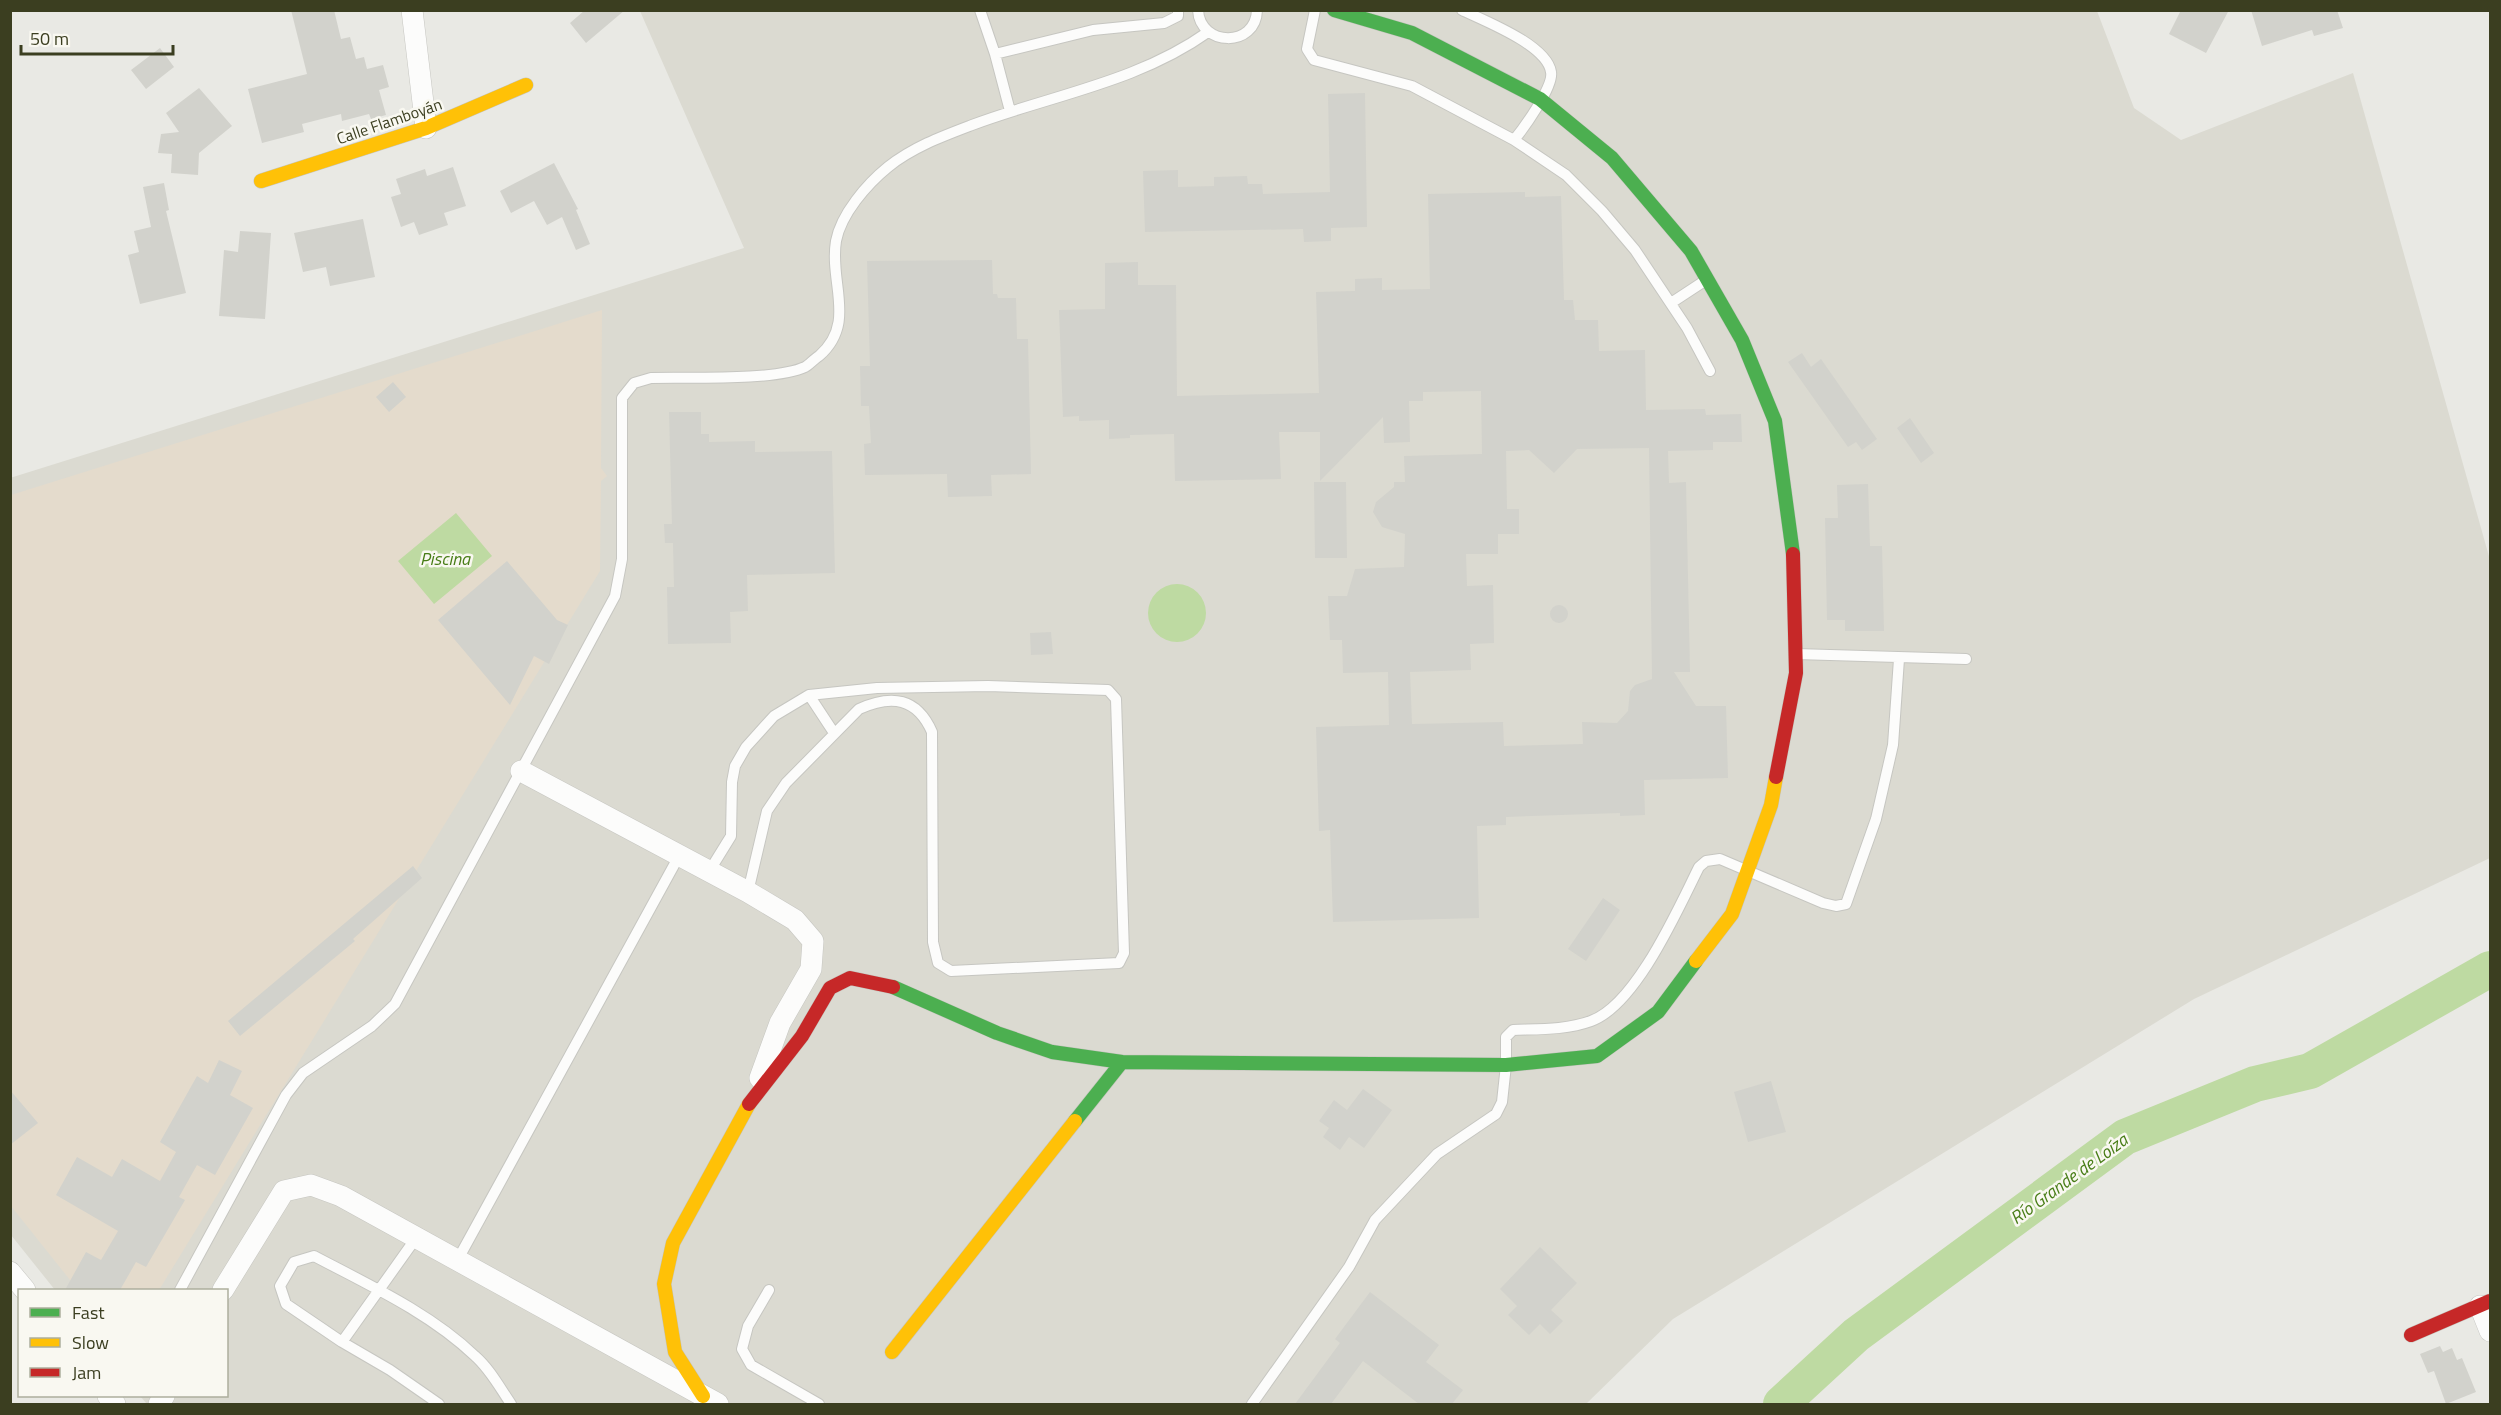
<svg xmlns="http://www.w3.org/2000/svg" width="2501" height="1415" viewBox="0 0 2501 1415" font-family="'Titillium Web',sans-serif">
<rect width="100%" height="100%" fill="#e9e9e4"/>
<path fill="#dbdad1" d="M640,11H2097L2134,108L2181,140L2353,73L2490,560V858L2194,999L1673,1319L1586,1404H147L140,1396H226V1290H55L11,1235L10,478L744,248Z"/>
<path fill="#e4dbcc" d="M602,310L601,468L607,476L601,481L600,571L159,1290H78L11,1206V495Z"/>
<path fill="#bedaa2" d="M456,513L492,556L434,604L398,561Z
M1148 613a29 29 0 1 1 58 0a29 29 0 1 1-58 0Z"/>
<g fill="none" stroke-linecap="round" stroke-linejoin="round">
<path stroke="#bedaa2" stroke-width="36" d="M1781,1404L1856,1335L2125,1137L2255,1084L2310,1071L2490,969"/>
</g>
<path fill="#d2d2cc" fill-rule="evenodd" d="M291,10H334L341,39L350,37L356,59L364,57L367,69L383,65L389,87L379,90L386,115L371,119L369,114L342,121L341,114L302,124L304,132L262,143L248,89L307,74Z
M585,10H625L586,43L570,23Z
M2181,10H2229L2206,53L2169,34Z
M2251,10H2337L2343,28L2314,36L2312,30L2262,46Z
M160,48L174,67L146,89L131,70Z
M199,88L232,126L199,153L198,175L171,173L172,154L158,153L161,134L179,132L166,113Z
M1365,93L1367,227L1331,228V241L1304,242L1303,229L1145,232L1143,171L1178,170V187L1214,186V177L1247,176L1248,184H1262L1263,194L1330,192L1328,94Z
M554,163L578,209L576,210L590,244L576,250L562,217L547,225L534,201L511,213L500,191Z
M453,167L466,206L444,213L448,225L419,235L414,222L401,227L391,197L401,194L396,179L425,169L427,176Z
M164,183L169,210L166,211L186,293L140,304L128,255L139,252L134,231L151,227L143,187Z
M1525,192V197L1561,196L1564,300H1573L1575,320H1598L1599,351L1645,350L1646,410L1705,409L1706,415L1741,414L1742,442H1713V450L1668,451L1669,483L1686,482L1690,672H1674L1696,706H1726L1728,778L1644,780L1645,815L1620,816V813L1506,817V825L1477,826L1479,918L1333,922L1330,830L1319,831L1316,727L1389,725L1388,672L1343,673L1342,640H1330L1328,596H1347L1355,569L1404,567L1405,534L1382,527L1373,512L1376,502L1394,487V482H1405L1404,456L1482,454L1481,391L1423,392V401H1409L1410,442L1384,443L1383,417L1320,481V432H1279L1281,479L1175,481L1174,434L1130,435V438L1109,439V420L1079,421V416L1063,417L1059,310L1105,309V263L1138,262V285H1176L1177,396L1319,393L1316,292L1355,291V279L1382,278V290L1430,289L1428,194ZM1649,448L1652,679L1635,685L1630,691L1628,711L1617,723L1582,722L1583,744L1504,746L1503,722L1412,724L1410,672L1471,670L1470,644L1494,643L1493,585L1467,586L1466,554H1498V534H1519V509H1507L1506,451L1529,450L1554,473L1577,449Z
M363,219L375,277L330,286L326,267L303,272L294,233Z
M240,231L271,233L265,319L219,316L224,250L238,252Z
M992,260L993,294H997L998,298H1016L1017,339H1028L1031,474L991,475L992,496L948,497L947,474L865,475L864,444L871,443L869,406H861L860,366H870L867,261Z
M1802,353L1811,367L1821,359L1877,439L1862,450L1856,442L1848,447L1788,362Z
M393,382L406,397L389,412L376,397Z
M669,412H701V434H709V442L755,441V452L832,451L835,573L747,575L748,611L730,612L731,643L668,644L667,587H674L673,543H665L664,524H672Z
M1910,418L1934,453L1921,463L1897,428Z
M1314,482H1346L1347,558H1315Z
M1868,484L1870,546H1882L1884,631H1845V620H1827L1825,518H1838L1837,485Z
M507,561L557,620L568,625L549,664L534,656L510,705L438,620Z
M1550 614a9 9 0 1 1 18 0a9 9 0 1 1-18 0Z
M1051,632L1053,654L1031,655L1030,633Z
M413,866L422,878L353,939L355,941L240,1036L228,1021Z
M1603,898L1620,910L1586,961L1568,949Z
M219,1060L242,1071L230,1095L253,1108L215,1175L197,1165L179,1197L185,1200L146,1267L136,1262L120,1290H65L86,1252L101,1260L118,1231L56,1195L77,1157L112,1177L122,1159L160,1181L176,1152L160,1142L197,1076L208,1083Z
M1771,1081L1786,1132L1748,1142L1734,1092Z
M1363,1089L1392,1110L1364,1148L1349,1137L1340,1150L1323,1137L1329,1128L1319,1121L1334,1100L1347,1110Z
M10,1090L38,1123L10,1145Z
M1540,1247L1577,1283L1551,1310L1563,1321L1550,1334L1540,1324L1529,1335L1508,1315L1517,1306L1500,1289Z
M1370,1292L1439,1345L1426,1362L1463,1390L1452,1404H1419L1363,1361L1331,1404H1295L1340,1343L1335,1339Z
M2440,1346L2443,1352L2452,1348L2457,1360L2462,1358L2476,1392L2446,1404L2434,1371L2428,1373L2420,1354Z"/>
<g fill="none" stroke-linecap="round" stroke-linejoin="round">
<g stroke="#c6c6c1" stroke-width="12">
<path id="lane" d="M980,10L995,54L1010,111
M1198,10C1200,47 1256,48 1257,10
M1315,10L1307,49L1314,60L1412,86L1514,140L1566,175L1602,211L1635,250L1687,328L1710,371
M1462,10C1485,21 1547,45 1551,72C1554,86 1524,128 1514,140
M995,54L1093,30L1164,23L1178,16V10
M1671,303L1706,280
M1796,654L1966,659
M809,695L834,733
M710,870L731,836L732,782L735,766L746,747L774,716L809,695L877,688L988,686L1108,690L1116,699L1124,953L1119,963L951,971L938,963L933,942L932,732C917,698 892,694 859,709L786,783L767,811L748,892
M457,1261L679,856
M180,1290L286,1095L303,1073L372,1026L395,1004L615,596L622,559V398L634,383L651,378C687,377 775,381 805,367C809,365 814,359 819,356C857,323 829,283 836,241C841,214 867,184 888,167C913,147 943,136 972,125C1052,95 1138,82 1208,32
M769,1290L748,1326L742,1349L751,1365L819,1404
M342,1342L416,1238
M439,1404L390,1370L342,1342L286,1304L280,1286L294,1262L314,1256C369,1285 430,1313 475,1356C490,1369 500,1388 511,1404
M1252,1404L1349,1267L1375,1220L1437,1154L1496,1114L1502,1102L1506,1065V1037L1513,1030C1539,1029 1566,1030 1591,1021C1636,1005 1678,909 1699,867L1706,861L1720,859L1823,903L1836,906L1846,904L1876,819L1893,745L1899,659"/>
</g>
<g stroke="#c6c6c1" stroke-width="22">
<path id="street" d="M412,10L426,128
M521,771L748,892L795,920L813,941L811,969L780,1023L760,1078
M10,1272L25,1290
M223,1290L284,1191L311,1185L341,1196L718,1404
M2480,1306L2490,1331
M108,1396L115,1404
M159,1404L164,1396"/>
</g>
<g stroke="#c5c5be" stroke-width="15">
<path id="fast" d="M1334,10L1412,33L1540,99L1612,158L1691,251L1742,340L1775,421L1793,554
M893,987L997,1033L1052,1052L1122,1062
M1075,1121L1122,1062L1506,1065L1597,1056L1658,1012L1696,961"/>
</g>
<g stroke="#c5c5be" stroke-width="15">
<path id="slow" d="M261,181L426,128L526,85
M1696,961L1732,914L1771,805L1776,777
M892,1352L1075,1121
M703,1396L675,1352L664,1284L673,1243L749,1104"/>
</g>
<g stroke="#c5c5be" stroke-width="15">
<path id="jam" d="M1776,777L1796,673L1793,554
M749,1104L802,1036L830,988L850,978L893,987
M2411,1335L2490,1301"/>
</g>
<use href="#lane" stroke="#fcfcfb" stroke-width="10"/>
<use href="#street" stroke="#fcfcfb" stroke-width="21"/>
<use href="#fast" stroke="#4caf50" stroke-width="14"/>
<use href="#slow" stroke="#ffc107" stroke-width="14"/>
<use href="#jam" stroke="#c62828" stroke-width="14"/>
</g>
<g text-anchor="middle" stroke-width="5" stroke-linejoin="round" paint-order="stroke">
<g font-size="16" fill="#3b3e20" stroke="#f9f8f1">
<text transform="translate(389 121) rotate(-19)" y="6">Calle Flamboyán</text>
</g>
<g font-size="18" font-style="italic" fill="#487d17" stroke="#f9f8f1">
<text x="445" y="565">Piscina</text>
<text transform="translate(2069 1179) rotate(-36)" y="6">Río Grande de Loíza</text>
</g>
</g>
<rect width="2501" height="1415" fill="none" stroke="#3b3e20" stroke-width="24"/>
<rect x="18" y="1289" width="210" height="108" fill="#f9f8f1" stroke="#adae9d" stroke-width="1.5"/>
<rect x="30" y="1308" width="30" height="9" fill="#4caf50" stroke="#adae9d" stroke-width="1.5"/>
<text x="72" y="1319" font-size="18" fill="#3b3e20">Fast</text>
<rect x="30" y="1338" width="30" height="9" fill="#ffc107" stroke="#adae9d" stroke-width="1.5"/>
<text x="72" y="1349" font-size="18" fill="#3b3e20">Slow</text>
<rect x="30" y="1368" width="30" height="9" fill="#c62828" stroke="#adae9d" stroke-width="1.5"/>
<text x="72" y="1379" font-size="18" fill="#3b3e20">Jam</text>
<path d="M21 45v9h152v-9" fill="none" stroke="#3b3e20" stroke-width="3"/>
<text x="30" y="45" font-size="18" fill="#3b3e20" stroke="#f9f8f1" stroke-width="4.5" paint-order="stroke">50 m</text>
</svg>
